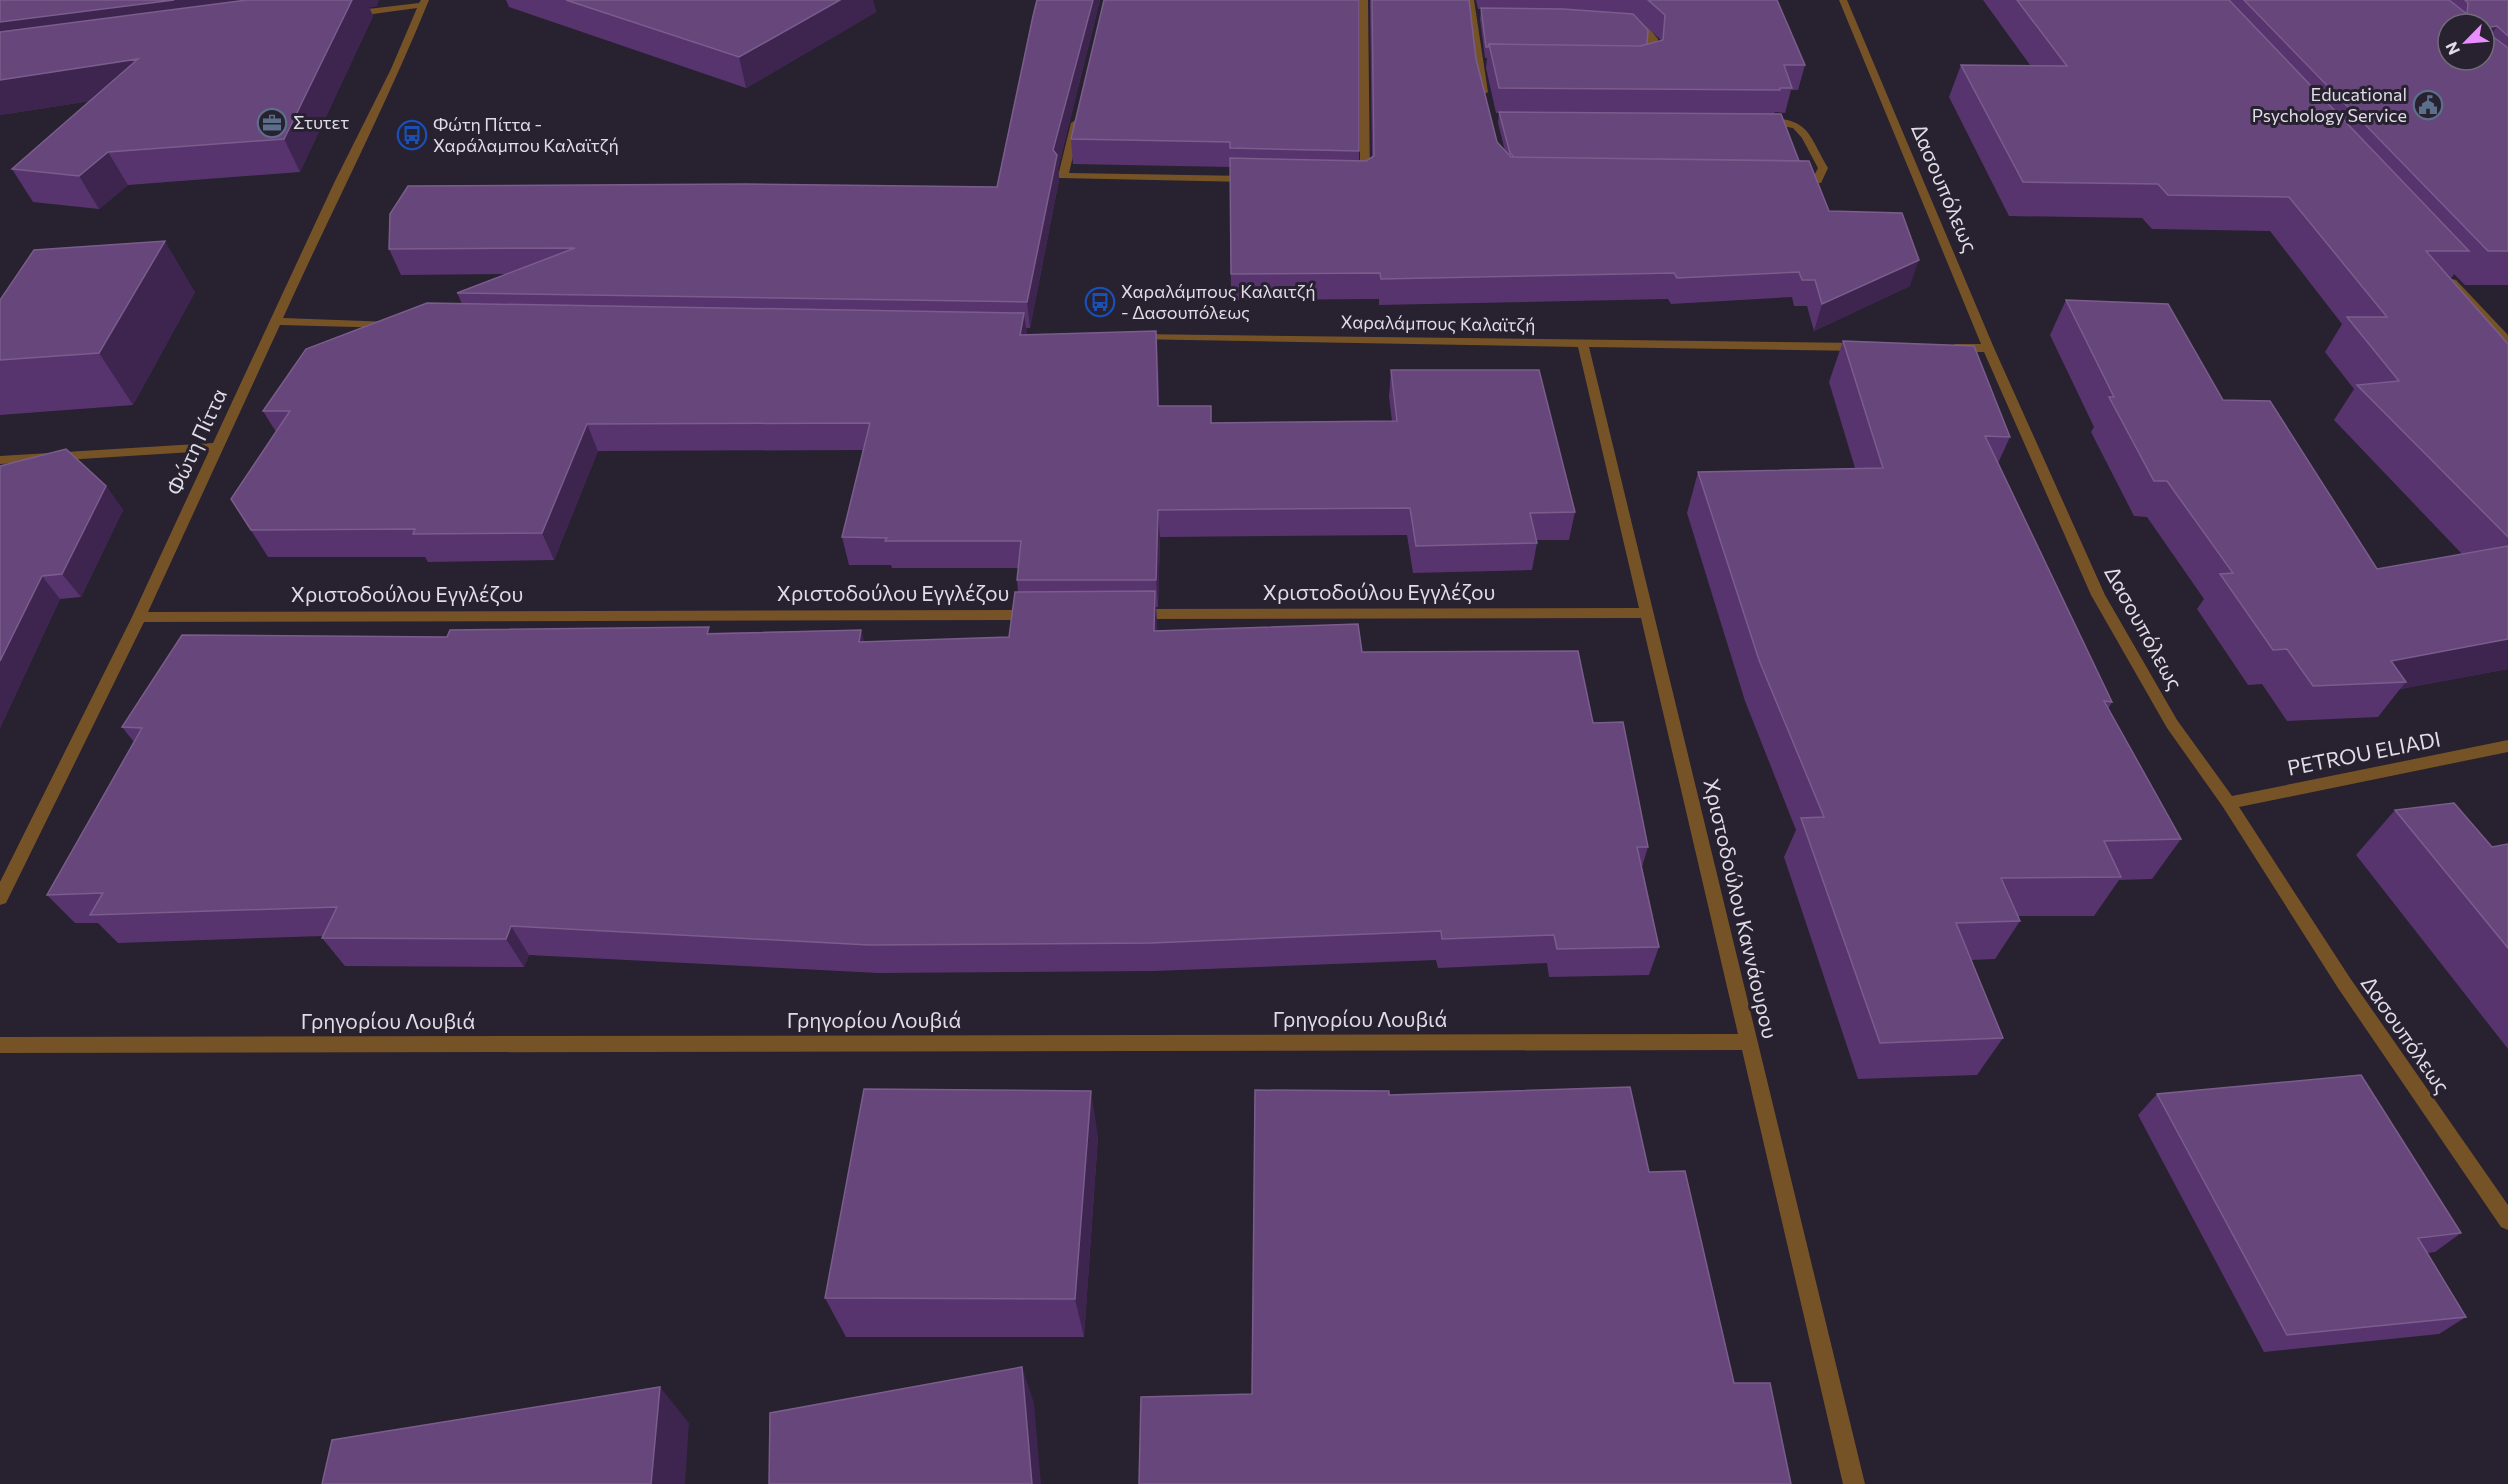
<svg xmlns="http://www.w3.org/2000/svg" width="2508" height="1484" viewBox="0 0 2508 1484" font-family="Commissioner,sans-serif">
<rect width="100%" height="100%" fill="#272130"/>
<g fill="none" stroke-linecap="round" stroke-linejoin="round">
<path fill="#765326" fill-rule="evenodd" d="M1360,0H1368L1370,181L1365,184L1360,181Z
M1466,0H1474L1488,92L1483,95L1478,92Z
M1630,19C1642,18 1651,30 1658,39L1654,65L1646,63L1648,39L1641,30L1630,23Z
M1763,117C1810,119 1807,132 1828,168L1821,183L1793,182V178H1813L1818,168L1802,138L1793,128L1760,122V118Z
M1076,120L1081,123L1069,173L1248,176L1253,179L1248,182L1059,178L1058,176L1071,123Z"/>
<path fill="#765326" fill-rule="evenodd" d="M421,0H429C385,108 331,212 283,318L392,322L398,325L392,328L280,325L148,612L1030,610L1037,615L1030,620L144,622L6,903L0,905V882L132,617L209,451L0,464V456L213,443L334,183L391,69L417,8L351,17L347,14L351,11L419,3Z
M1839,0H1847L1994,348L2105,595L2177,720L2232,796L2508,740V752L2239,807L2350,978L2508,1205V1230L2501,1227L2338,988L2223,807L2167,728L2091,595L1984,352H1955L1949,348L1955,344H1981Z
M2452,279L2456,280L2508,335V345L2504,344L2448,284V280Z
M1136,334L1862,343L1868,347L1862,351L1589,347L1865,1484H1843L1742,1050L0,1053V1037L1738,1034L1641,618L1138,619L1131,614L1138,609L1639,608L1578,347L1132,339L1130,337Z"/>
</g>
<path fill="#58346e" fill-rule="evenodd" d="M0,0L377,6L369,7L373,16L300,172L128,185L99,209L33,202L12,169L90,101L0,115Z
M506,0H873L876,12L746,88L509,7Z
M1037,0H1100L1058,168L1059,180L1030,328H1026L1027,335L1158,358L1159,406L1211,423L1392,421L1389,397L1391,370L1575,512L1569,540H1536L1537,543L1532,570L1413,573L1407,535L1160,537L1158,607H1156L1157,631L1362,652L1593,723L1648,847L1642,867L1659,947L1649,975L1549,977L1547,963L1438,968L1436,960L1154,971L878,973L529,955L524,967L345,966L322,938L323,936L118,943L98,923H75L47,895L134,742L122,727L447,637L861,630L864,642L1009,637L1018,592L1017,580L1018,568H892L891,565H849L842,537L863,450L598,451L554,560L428,562L425,557H268L231,499L276,432L263,411L462,304L457,293L505,274L401,275L389,249L997,187Z
M1104,0L1359,151V161H1366L1372,157L1370,0H1469L1476,59L1497,142L1505,151L1498,123L1499,113H1496L1486,68L1487,58H1485L1480,19L1481,9H1478L1476,0H1777L1805,65L1798,90H1791L1785,113L1775,112L1774,114L1799,161L1829,211L1910,286L1814,331L1807,306H1794L1792,297L1671,304L1668,299L1379,305V299L1231,300L1230,167L1073,164L1071,139ZM1634,16L1660,39V41L1647,44Z
M1983,0H2508V285H2465L2454,274L2451,279L2508,344V669L2400,689L2378,717L2287,721L2262,684L2248,685L2197,609L2204,599L2147,517L2134,516L2091,432L2094,427L2050,335L2066,300L2223,400L2377,569L2462,554L2334,420L2354,389L2325,352L2342,324L2270,231L2152,229L2142,218L2009,216L1949,97L1961,65H2030Z
M195,292L133,405L0,415V360Z
M1843,341L2010,437L1998,463L2112,702L2108,709L2181,839L2152,879L2119,880L2094,916H2018L2020,921L1995,959L1971,960L2003,1038L1977,1075L1858,1079L1784,857L1796,830L1745,701L1687,513L1698,472L1855,468L1829,382Z
M0,466L106,486L123,510L81,597L60,599L0,728Z
M2395,810L2492,847L2508,844V1049L2356,855Z
M2157,1094L2461,1233L2435,1252L2427,1253L2466,1317L2439,1334L2264,1352L2138,1115Z
M1098,1136L1084,1337H846L825,1298Z"/>
<path fill="#3e2550" d="M174,0H379L377,6L369,7L373,16L300,172L284,139L347,10L0,56V22Z
M840,0H873L876,12L746,88L739,57Z
M1093,0H1100L1058,168L1059,180L1030,328L1027,302L1053,150Z
M2497,26L2484,47V28Z
M138,59L156,91L0,115V80Z
M108,152L128,185L99,209L79,176Z
M165,241L195,292L133,405L99,353Z
M1919,260L1910,286L1814,331L1822,304Z
M1024,313L1028,340L1020,335Z
M1156,331L1158,358L1159,434L1158,406Z
M587,424L598,451L554,560L542,533Z
M106,486L123,510L81,597L62,574Z
M1158,510L1160,537L1158,607L1156,580Z
M42,576L60,599L0,728V661Z
M1155,591L1157,622L1156,661L1154,631Z
M861,630L869,661L859,642Z
M2508,639V669L2400,689L2406,682L2391,661Z
M511,926L529,955L524,967L506,939Z
M1091,1091L1098,1136L1084,1337L1075,1299Z
M1022,1367L1034,1403L1041,1484H1032Z
M660,1387L689,1423L685,1484H651Z"/>
<path fill="#67467b" stroke="#7a5d8c" stroke-width="1.5" d="M0,0H174L0,22Z
M247,0H352L284,139L108,152L79,176L12,169L138,59L0,80V32Z
M566,0H840L739,57Z
M1037,0H1093L1053,150L1057,155L1027,302L457,293L575,248L389,249L390,214L408,186L745,184L997,187L1033,16Z
M1104,0H1359V151L1230,148V142L1071,139Z
M1372,0H1469L1476,59L1497,142L1511,157L1809,161L1829,211L1902,213L1919,260L1822,304L1815,280H1802L1799,272L1677,278L1674,273L1381,279L1380,273L1231,274L1230,158L1366,161L1374,156Z
M1648,0H1777L1805,65H1784L1792,88H1780V90L1499,88L1489,44L1641,46L1663,40L1665,15Z
M2017,0H2229L2469,251H2426L2508,344V537L2357,385L2399,381L2347,317H2387L2289,197L2168,195L2158,184L2023,182L1961,65L2067,66Z
M2244,0H2449L2467,14L2468,3L2465,0H2508V36L2497,26L2484,28V24H2448V60H2484V30L2508,48V251H2488Z
M1481,8L1563,9L1633,14L1648,30L1647,44L1641,46L1489,44L1488,47H1486Z
M1499,112L1781,114L1799,161L1514,157L1510,153Z
M165,241L99,353L0,360V300L34,250Z
M2066,300L2168,304L2223,400L2270,401L2377,569L2508,546V639L2391,661L2406,682L2313,686L2287,649L2273,650L2220,574L2233,573L2167,481H2154L2109,397H2114Z
M427,303L1024,313L1020,335L1156,331L1158,406H1211V423L1397,421L1391,370H1539L1575,512L1530,513L1537,543L1416,546L1410,508L1158,510L1156,580H1017L1021,541H885L887,538L842,537L870,423L587,424L542,533L413,534L415,529L251,530L231,499L290,411H263L306,349Z
M1843,341L1974,346L2010,437L1985,436L2112,702L2104,701L2181,839L2104,841L2121,877L2001,878L2020,921L1956,923L2003,1038L1880,1043L1801,818L1824,817L1759,660L1698,472L1883,468Z
M66,449L106,486L62,574L42,576L0,661V466Z
M1155,591L1154,631L1358,624L1362,652L1578,651L1593,723L1623,722L1648,847H1637L1659,947L1557,949L1554,935L1442,939L1441,931L1151,943L869,945L511,926L506,939L322,938L337,907L90,915L103,893L47,895L142,728L122,727L182,635L447,637L450,630L709,627L707,634L861,630L859,642L1009,637L1015,592Z
M2454,803L2492,847L2508,844V948L2395,810Z
M2361,1075L2461,1233L2418,1238L2466,1317L2287,1335L2157,1094Z
M1630,1087L1649,1172L1685,1171L1734,1383H1770L1791,1484H1139L1141,1397L1252,1394L1255,1090L1389,1091V1095Z
M864,1089L1091,1091L1075,1299L825,1298Z
M1022,1367L1032,1484H769L770,1413Z
M660,1387L651,1484H322L332,1440Z"/>
<defs>
<g id="civic-ring" transform="scale(1.5)"><circle r="9.5" fill="#272130" stroke="#5c6f8a" stroke-width="1.5"/><path d="M-.6-6.5H3V-4.5H.6V-3L4-1V1h2V6H-6V1h2V-1L-.6-3ZM-1.2 2.5V6h2.4V2.5Z" fill="#5c6f8a"/></g>
<g id="office-ring" transform="scale(1.5)"><circle r="9.5" fill="#272130" stroke="#5c6f8a" stroke-width="1.5"/><path d="M-6-3h4V-5.5h4V-3h4V5H-6ZM-1-4.5V-3h2v-1.5ZM-6 0V1H6V0Z" fill="#5c6f8a"/></g>
<g id="bus-ring" transform="scale(1.5)"><circle r="9.5" fill="#272130" stroke="#1a4fb4" stroke-width="1.5"/><path d="M-5-6H5V4H4V6H2V4H-2V6H-4V4H-5ZM-3.5-4V0h7V-4ZM-3.5 1.2v1.5H-2V1.2ZM2 1.2v1.5H3.5V1.2Z" fill="#1a4fb4"/></g>
</defs>
<g fill-rule="evenodd">
<use href="#civic-ring" x="2428" y="105"/>
<use href="#office-ring" x="272" y="123"/>
<use href="#bus-ring" x="412" y="135"/>
<use href="#bus-ring" x="1100" y="302"/>
</g>
<g text-anchor="middle" stroke-width="6" stroke-linejoin="round" paint-order="stroke">
<g font-size="18" fill="#dfdce6" stroke="#272130" text-anchor="start">
<text x="2407" y="101" text-anchor="end">Educational<tspan x="2407" dy="21">Psychology Service</tspan></text>
<text x="293" y="129">Στυτετ</text>
<text x="433" y="131">Φώτη Πίττα -<tspan x="433" dy="21">Χαράλαμπου Καλαϊτζή</tspan></text>
<text x="1121" y="298">Χαραλάμπους Καλαιτζή<tspan x="1121" dy="21">- Δασουπόλεως</tspan></text>
</g>
<g font-size="18" fill="#dfdce6" stroke="#272130">
<text transform="translate(1438 324) rotate(1)" y="6">Χαραλάμπους Καλαϊτζή</text>
</g>
<g font-size="21" fill="#dfdce6" stroke="#272130">
<text transform="translate(1944 188) rotate(67)" y="7">Δασουπόλεως</text>
<text transform="translate(197 442) rotate(-65)" y="7">Φώτη Πίττα</text>
<text x="1379" y="600">Χριστοδούλου Εγγλέζου</text>
<text x="893" y="601">Χριστοδούλου Εγγλέζου</text>
<text x="407" y="602">Χριστοδούλου Εγγλέζου</text>
<text transform="translate(2143 628) rotate(61)" y="7">Δασουπόλεως</text>
<text transform="translate(2364 754) rotate(-11)" y="7">PETROU ELIADI</text>
<text transform="translate(1740 909) rotate(77)" y="7">Χριστοδούλου Καννάουρου</text>
<text x="1360" y="1027">Γρηγορίου Λουβιά</text>
<text x="874" y="1028">Γρηγορίου Λουβιά</text>
<text x="388" y="1029">Γρηγορίου Λουβιά</text>
<text transform="translate(2405 1035) rotate(55)" y="7">Δασουπόλεως</text>
</g>
</g>
<g transform="translate(2466 42) rotate(245)"><circle r="28" fill="#272130" stroke="#716c79" stroke-width="1.5"/>
<path d="M0-4.5L10 22L0 15L-10 22Z" fill="#e88eff"/>
<text y="-9" font-size="16" font-weight="bold" text-anchor="middle" fill="#dfdce6">N</text>
</g>
</svg>
